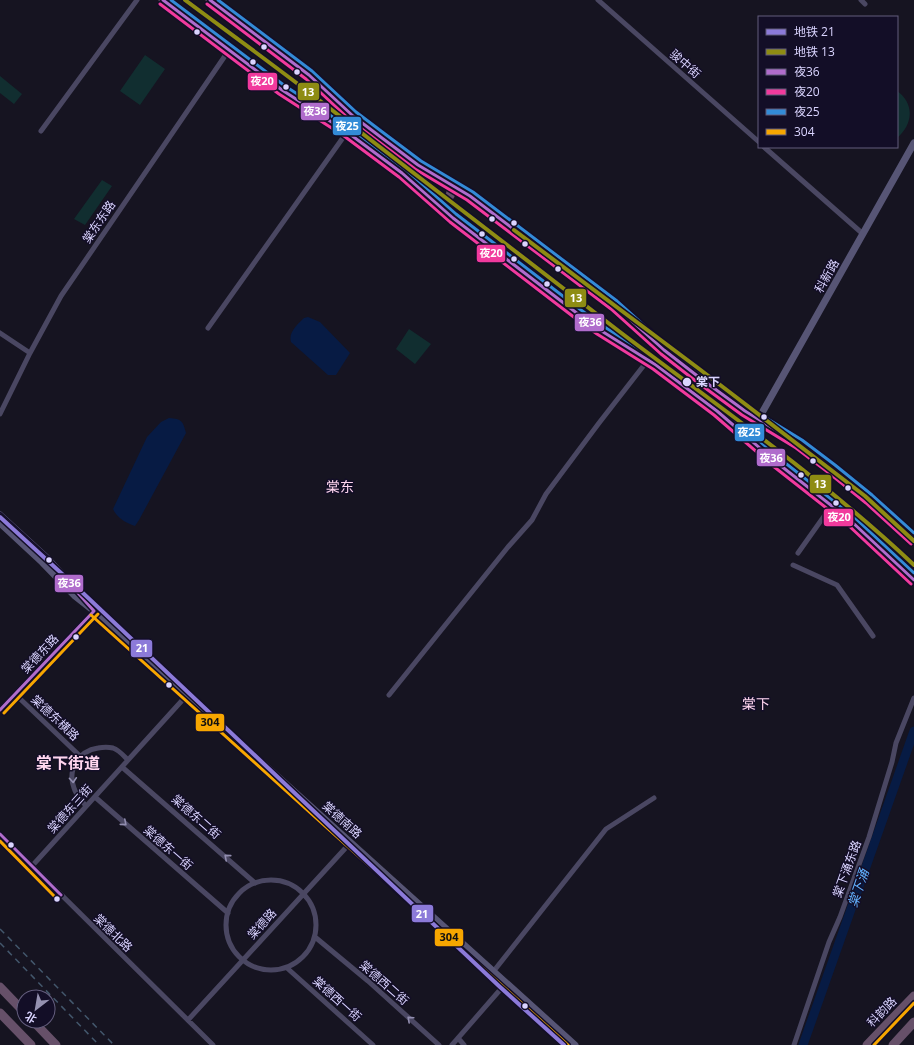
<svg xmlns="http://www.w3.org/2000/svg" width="914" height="1045" viewBox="0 0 914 1045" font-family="'Open Sans','Noto Sans SC',sans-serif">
<rect width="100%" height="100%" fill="#161421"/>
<path fill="#112e30" d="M145,55L165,69L140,105L120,91Z
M0,76L22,94L14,104L0,93Z
M897,91C914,103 914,123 897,138Z
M102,180L112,186L85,225L74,219Z
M409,329L431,344L415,364L396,349Z"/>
<path fill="#071b44" d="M308,317L320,322L350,353L336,375H328L291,342C288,332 298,324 304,318Z
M169,418C182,419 183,421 186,433L139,520L135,526C126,523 117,518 113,509L147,437L161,422Z"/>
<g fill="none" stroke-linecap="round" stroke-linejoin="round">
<path stroke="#071b44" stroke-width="9" d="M803,1045L914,731"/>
<path stroke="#4a4762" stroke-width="5" d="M598,0L759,142
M861,0L865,4
M41,131L137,0
M764,147L863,234
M208,328L347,132
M0,333L30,353
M0,414L30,353L61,296L229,50
M798,553L832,505
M793,565L837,585L873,636
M15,694L80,756
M389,695L508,547L532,520L546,494L599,423L648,360
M0,710L94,611
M122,767L255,883
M95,797L228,913
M86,806C82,801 76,795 74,788C67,769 79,751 98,748C103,747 109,747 113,748C119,750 124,756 128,760
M0,834L213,1045
M32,866L187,695
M226 925a45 45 0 1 1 90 0a45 45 0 1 1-90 0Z
M315,937L368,981L439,1045
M287,968L373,1045
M493,972L606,829L654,798
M188,1020L351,842
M458,1038L464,1045
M452,1045L506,983
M794,1045L829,942L840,917L869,837L892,762L896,743L914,698"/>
<path stroke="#575575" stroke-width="7" d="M758,420L914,143
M0,515L47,558L79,593
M0,523L42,562L75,596L94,611L575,1045"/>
<path stroke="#665069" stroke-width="9" d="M163,0L282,90L347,132L388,163L402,173L453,218L578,314L600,330L656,365L717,411L776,462L851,521L914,580
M210,0L309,75L353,116L382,138L418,165L470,196L614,305L664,350L700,378L745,411L799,444L832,469L869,499L914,540
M415,180L444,199C453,198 452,189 448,183
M0,987L24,1012
M0,1013L31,1045
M33,1021L56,1045
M867,1045L914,996
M893,1045L914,1022"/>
<path stroke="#43576c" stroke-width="1.5" stroke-dasharray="6 5" stroke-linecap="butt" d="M0,929L114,1045
M0,943L99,1045"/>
<g stroke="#130e27" stroke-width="6">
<path id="bus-1" d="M163,0L282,90L347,132L402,173L453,218L578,314L600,330L656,365L717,411L776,462L851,521L914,580
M210,0L309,75L353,116L382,138L418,165L470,196L614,305L664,350L700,378L745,411L799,444L832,469L869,499L914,540
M0,515L47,558L94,611
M0,710L94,611
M0,834L61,895"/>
</g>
<g stroke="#130e27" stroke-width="6">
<path id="bus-2" d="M160,4L279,94L344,136L399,177L450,222L575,318L597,334L653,369L714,415L773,466L848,525L911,584
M207,4L306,79L350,120L379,142L415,169L467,200L611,309L661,354L697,382L742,415L796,448L829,473L866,503L911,544"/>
</g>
<g stroke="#130e27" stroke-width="6">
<path id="bus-3" d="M171,0L285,86L350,128L405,169L456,214L581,310L603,326L659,361L720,407L779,458L854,517L914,573
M218,0L312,71L356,112L385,134L421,161L473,192L617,301L667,346L703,374L748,407L802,440L835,465L872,495L914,533"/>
</g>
<g stroke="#130e27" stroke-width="6">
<path id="bus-4" d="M91,615L568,1045
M4,713L98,614
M0,841L57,899
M874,1045L914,1003"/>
</g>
<use href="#bus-1" stroke="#b06ccc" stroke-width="3"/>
<use href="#bus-2" stroke="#f13a9d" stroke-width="3"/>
<use href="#bus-3" stroke="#338bd7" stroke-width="3"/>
<use href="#bus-4" stroke="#f7a600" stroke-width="3"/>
<g stroke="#130e27" stroke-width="7">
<path id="metro-1" d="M0,517L84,594L500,987L564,1045"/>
</g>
<g stroke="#130e27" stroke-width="7">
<path id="metro-2" d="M185,0C228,32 272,64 315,97C417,175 518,254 620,332C719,407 823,479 914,565
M514,230L698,368L865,496L914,541"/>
</g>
<use href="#metro-1" stroke="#8c7ad9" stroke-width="4"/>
<use href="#metro-2" stroke="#8e8c13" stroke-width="4"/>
</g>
<defs><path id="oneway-chevron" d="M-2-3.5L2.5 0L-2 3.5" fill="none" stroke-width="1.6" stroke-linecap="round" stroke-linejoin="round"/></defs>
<g stroke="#928eb0">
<use href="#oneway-chevron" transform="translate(73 780) rotate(86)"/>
<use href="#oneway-chevron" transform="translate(124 823) rotate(41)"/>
<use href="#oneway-chevron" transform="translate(227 857) rotate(-139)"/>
<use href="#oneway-chevron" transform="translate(410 1019) rotate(-138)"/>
</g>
<g fill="#dad4ff" stroke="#130e27" stroke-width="1.5">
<circle cx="197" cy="32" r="3.5"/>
<circle cx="264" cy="47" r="3.5"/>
<circle cx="253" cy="62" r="3.5"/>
<circle cx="297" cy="72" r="3.5"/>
<circle cx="286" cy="87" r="3.5"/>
<circle cx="492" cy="219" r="3.5"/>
<circle cx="514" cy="223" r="3.5"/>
<circle cx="482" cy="234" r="3.5"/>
<circle cx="525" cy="244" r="3.5"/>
<circle cx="514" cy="259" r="3.5"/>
<circle cx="558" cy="269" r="3.5"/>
<circle cx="547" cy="284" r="3.5"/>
<circle cx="687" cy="382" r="5"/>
<circle cx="764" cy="417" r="3.5"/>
<circle cx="813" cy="461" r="3.5"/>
<circle cx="801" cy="475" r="3.5"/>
<circle cx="848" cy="488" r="3.5"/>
<circle cx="836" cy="503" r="3.5"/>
<circle cx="49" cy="560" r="3.5"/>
<circle cx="76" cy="637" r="3.5"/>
<circle cx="169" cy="685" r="3.5"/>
<circle cx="11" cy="845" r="3.5"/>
<circle cx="57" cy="899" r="3.5"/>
<circle cx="525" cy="1006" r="3.5"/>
</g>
<g text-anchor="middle" stroke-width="3" stroke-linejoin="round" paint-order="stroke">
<g font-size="12" fill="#dad4ff" stroke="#130e27">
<text transform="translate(685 64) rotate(41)" y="4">骏中街</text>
<text transform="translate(99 222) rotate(-56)" y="4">棠东东路</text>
<text transform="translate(827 276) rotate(-61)" y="4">科新路</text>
<text transform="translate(40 654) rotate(-47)" y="4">棠德东路</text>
<text transform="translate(55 718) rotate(43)" y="4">棠德东横路</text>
<text transform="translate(70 809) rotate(-48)" y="4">棠德东三街</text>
<text transform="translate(196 817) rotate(41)" y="4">棠德东二街</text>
<text transform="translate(342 820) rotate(42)" y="4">棠德南路</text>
<text transform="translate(168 848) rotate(41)" y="4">棠德东一街</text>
<text transform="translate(847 869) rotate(-70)" y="4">棠下涌东路</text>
<text transform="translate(262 924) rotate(-48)" y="4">棠德路</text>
<text transform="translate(113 933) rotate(44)" y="4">棠德北路</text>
<text transform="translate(384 983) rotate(41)" y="4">棠德西二街</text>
<text transform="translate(337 999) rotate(42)" y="4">棠德西一街</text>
<text transform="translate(882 1012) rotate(-46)" y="4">科韵路</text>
</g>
<g font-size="12" font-weight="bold" fill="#dad4ff" stroke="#130e27" text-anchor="start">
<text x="696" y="386">棠下</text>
</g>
<g font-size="13" font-style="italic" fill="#62b1ff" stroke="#130e27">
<text transform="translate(858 888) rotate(-71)" y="5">棠下涌</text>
</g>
<g font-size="14" fill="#ffd6ef" stroke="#130e27">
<text x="340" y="492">棠东</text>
<text x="756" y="709">棠下</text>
</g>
<g font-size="16" font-weight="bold" fill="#ffd6ef" stroke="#130e27">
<text x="68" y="769">棠下街道</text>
</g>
</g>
<g stroke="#130e27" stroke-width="1.5">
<rect x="247" y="72" width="31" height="19" rx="4" fill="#f13a9d"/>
<rect x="297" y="82" width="23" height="19" rx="4" fill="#8e8c13"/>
<rect x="300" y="102" width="30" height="19" rx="4" fill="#b06ccc"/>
<rect x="332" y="116" width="30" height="20" rx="4" fill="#338bd7"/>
<rect x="476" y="244" width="30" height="19" rx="4" fill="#f13a9d"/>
<rect x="564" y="288" width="23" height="20" rx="4" fill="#8e8c13"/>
<rect x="574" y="313" width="31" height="19" rx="4" fill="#b06ccc"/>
<rect x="734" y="423" width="31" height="19" rx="4" fill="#338bd7"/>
<rect x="756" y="448" width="30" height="19" rx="4" fill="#b06ccc"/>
<rect x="809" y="474" width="23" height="20" rx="4" fill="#8e8c13"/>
<rect x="823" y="508" width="31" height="19" rx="4" fill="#f13a9d"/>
<rect x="54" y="574" width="30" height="19" rx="4" fill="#b06ccc"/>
<rect x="130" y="639" width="23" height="19" rx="4" fill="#8c7ad9"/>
<rect x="195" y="713" width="30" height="19" rx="4" fill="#f7a600"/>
<rect x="411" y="904" width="23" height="19" rx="4" fill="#8c7ad9"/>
<rect x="434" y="928" width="30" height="19" rx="4" fill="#f7a600"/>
</g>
<g font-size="11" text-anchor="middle" font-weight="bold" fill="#fff">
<text x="262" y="85">夜20</text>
<text x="308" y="96">13</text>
<text x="315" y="115">夜36</text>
<text x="347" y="130">夜25</text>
<text x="491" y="257">夜20</text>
<text x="576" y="302">13</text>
<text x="590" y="326">夜36</text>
<text x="749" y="436">夜25</text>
<text x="771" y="462">夜36</text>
<text x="820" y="488">13</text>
<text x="839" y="521">夜20</text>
<text x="69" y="587">夜36</text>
<text x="142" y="652">21</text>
<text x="422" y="918">21</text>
</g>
<g font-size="11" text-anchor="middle" font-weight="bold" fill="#111">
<text x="210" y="726">304</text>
<text x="449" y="941">304</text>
</g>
<rect x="758" y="16" width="140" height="132" fill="#130e27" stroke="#635d7d"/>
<rect x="766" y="29" width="20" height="6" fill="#8c7ad9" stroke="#635d7d"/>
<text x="794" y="36" font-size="12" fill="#dad4ff">地铁 21</text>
<rect x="766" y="49" width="20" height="6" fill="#8e8c13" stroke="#635d7d"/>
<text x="794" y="56" font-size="12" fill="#dad4ff">地铁 13</text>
<rect x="766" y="69" width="20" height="6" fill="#b06ccc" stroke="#635d7d"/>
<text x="794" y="76" font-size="12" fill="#dad4ff">夜36</text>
<rect x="766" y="89" width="20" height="6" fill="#f13a9d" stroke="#635d7d"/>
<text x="794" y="96" font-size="12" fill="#dad4ff">夜20</text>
<rect x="766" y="109" width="20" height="6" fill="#338bd7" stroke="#635d7d"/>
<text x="794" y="116" font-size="12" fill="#dad4ff">夜25</text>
<rect x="766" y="129" width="20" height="6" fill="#f7a600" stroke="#635d7d"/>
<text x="794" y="136" font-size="12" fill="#dad4ff">304</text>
<g transform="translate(36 1009) rotate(211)"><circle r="19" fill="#130e27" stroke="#635d7d"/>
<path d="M0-3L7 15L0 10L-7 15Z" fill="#9591b1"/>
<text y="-6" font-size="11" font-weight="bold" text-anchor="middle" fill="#dad4ff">北</text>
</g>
</svg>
